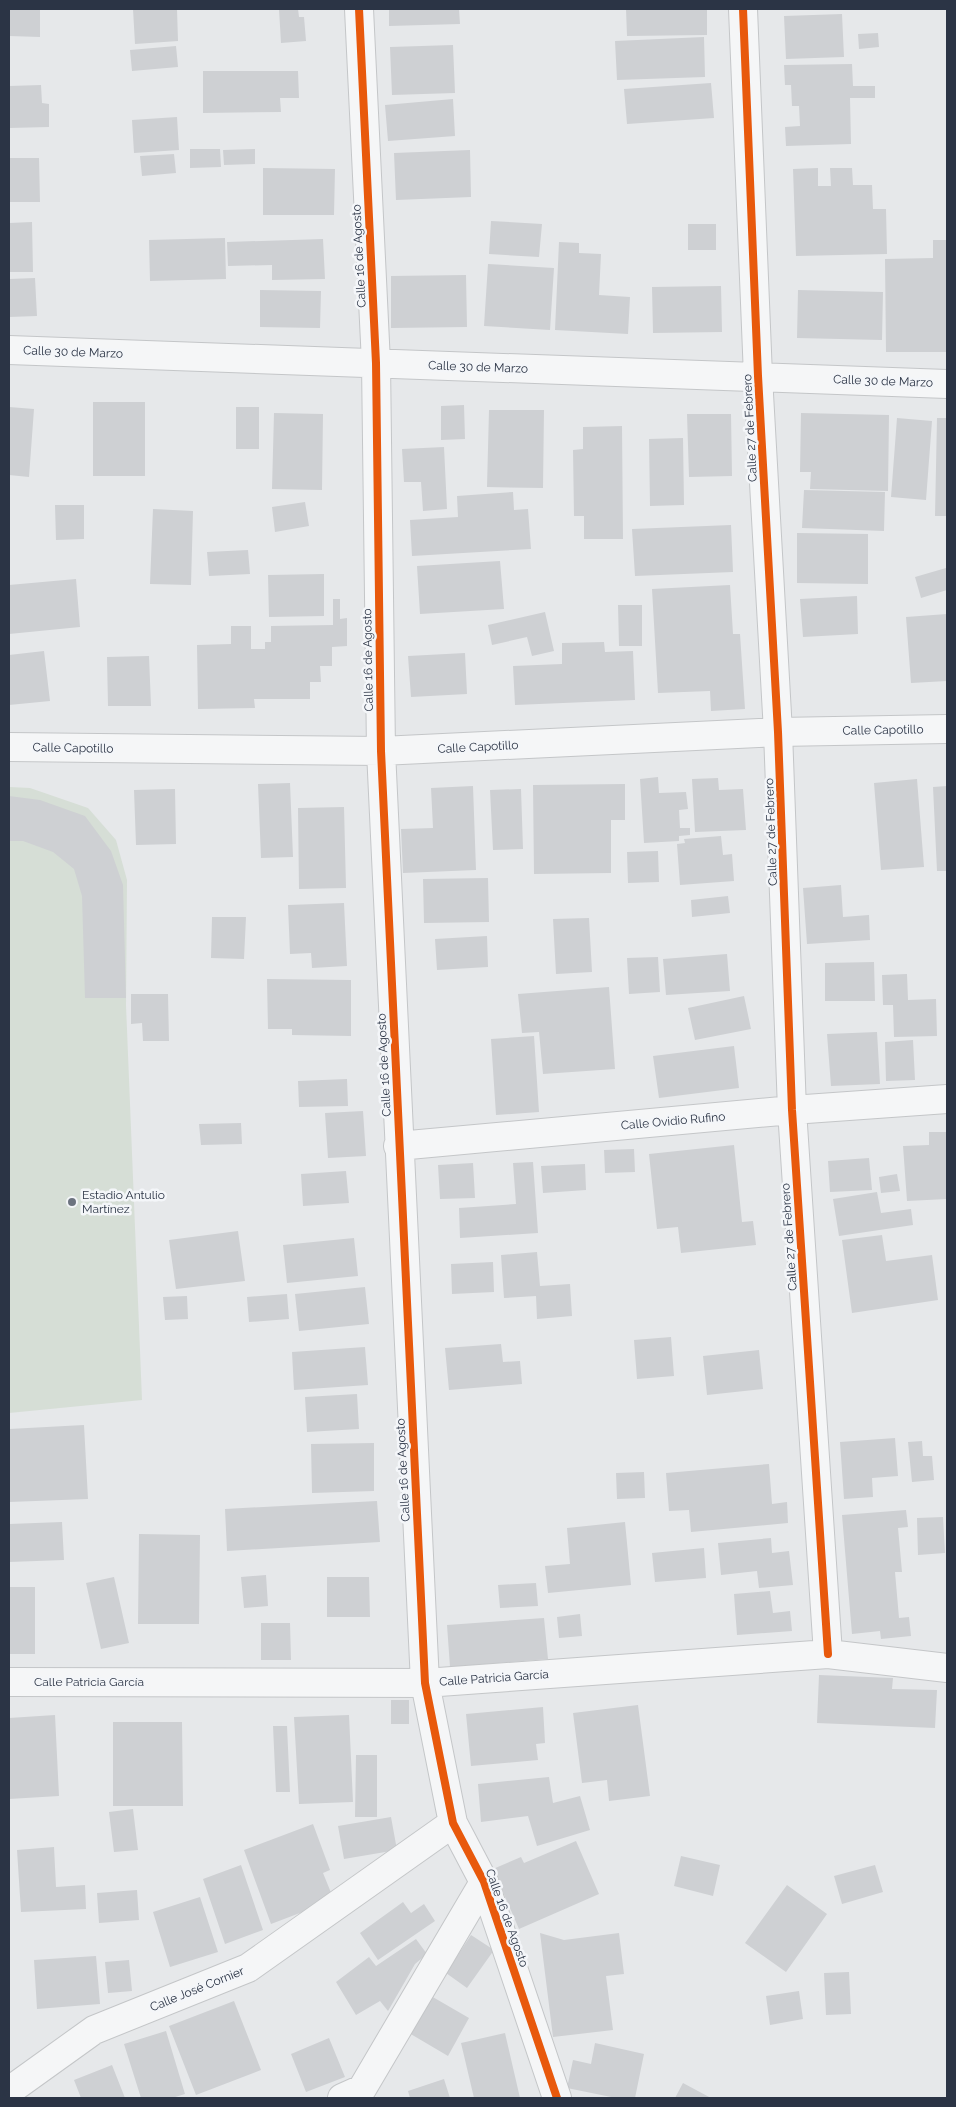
<svg xmlns="http://www.w3.org/2000/svg" width="956" height="2107" viewBox="0 0 956 2107" font-family="Raleway,sans-serif">
<rect width="100%" height="100%" fill="#e6e8ea"/>
<path fill="#d6ded6" d="M9,787L30,788L88,808L116,840L127,880L126,1005L142,1400L9,1413Z"/>
<path fill="#ced0d3" d="M9,9H40V37L9,36Z
M133,9H177L178,41L135,44Z
M279,9H298L299,17H304L306,41L281,43Z
M389,9H459L460,24L389,26Z
M626,9H707V35L627,36Z
M842,14L844,57L786,59L784,16Z
M878,33L879,47L859,49L858,34Z
M704,37L705,77L617,80L615,41Z
M453,45L455,93L392,95L390,47Z
M176,46L178,67L132,71L130,50Z
M852,64L853,86H875V98H850L851,144L786,146L785,127L800,126L799,106H792L791,85H785L784,65Z
M203,71H298L299,98H280L281,112L203,113Z
M711,83L714,118L627,124L624,89Z
M41,85L42,103L49,104V127L9,128V86Z
M453,99L455,136L388,141L385,105Z
M177,117L179,150L134,153L132,120Z
M190,149H220L221,167L190,168Z
M255,149V164L224,165L223,150Z
M470,150L471,197L396,200L394,153Z
M174,154L176,173L142,176L140,156Z
M9,158H39L40,202H9Z
M263,168L335,169L334,215H263Z
M818,168V186H831L830,168H852L853,185H872L873,209H886L887,254L796,256L793,169Z
M491,221L542,224L539,257L489,254Z
M32,222L33,272H9V223Z
M688,224H716V250H688Z
M225,238L226,279L150,281L149,240Z
M323,239L325,279L272,280V265L228,266L227,242Z
M933,240H947V352H886L885,259L933,258Z
M559,242L579,243V253L601,254L599,295L630,297L628,334L555,330Z
M488,264L554,268L550,330L484,326Z
M466,275L467,327L391,328V276Z
M35,278L37,316L9,317V279Z
M721,286L722,332L653,333L652,287Z
M260,290L321,291L320,328L260,327Z
M798,290L883,292L882,340L797,338Z
M93,402H145V476H93Z
M464,405L465,439L441,440V406Z
M9,407L34,409L29,477L9,475Z
M236,407H259V449H236Z
M489,410H544L543,488L487,487Z
M274,413L323,414L322,490L272,489Z
M801,413L889,415L888,491L810,489L811,472H800Z
M687,414H731L732,476L689,477Z
M897,418L932,421L926,500L891,497Z
M937,418H947V516H935Z
M622,426L623,539H584V516H574L573,450L583,449V427Z
M683,438L684,505L650,506L649,439Z
M444,447L447,509L423,511L421,482H404L402,449Z
M804,490L885,492L884,531L802,528Z
M513,492L514,510L528,509L531,549L412,556L410,520L458,517L457,496Z
M305,502L309,526L275,532L272,507Z
M55,505H84V539L56,540Z
M153,509L193,511L191,585L150,584Z
M731,525L733,572L635,576L632,529Z
M797,533L868,534V584L797,583Z
M248,550L250,574L209,576L207,552Z
M500,561L504,609L420,614L417,566Z
M946,568L947,590L921,598L915,577Z
M324,574V616L269,617L268,575Z
M76,579L80,627L9,634V585Z
M730,585L733,634H740L745,709L711,711L710,691L658,693L652,589Z
M857,596L858,634L803,637L800,599Z
M333,599H340V619L347,618V646L332,647V666H320L321,682H310V699H254L255,708L198,709L197,645L231,644V626H251V649H265V642H271V626L333,625Z
M618,605H642V646H619Z
M545,612L554,651L532,656L527,637L492,645L488,625Z
M947,614V681L911,683L906,617Z
M604,642L605,652L633,651L635,700L515,705L513,666L562,664V643Z
M44,651L50,701L9,705V655Z
M465,653L467,694L411,697L408,656Z
M149,656L151,706H108L107,657Z
M658,777L659,793L686,792L688,809L679,810L680,828H690V835L679,836V841L644,843L640,779Z
M718,778L719,790L743,789L746,830L695,832L692,779Z
M917,779L924,867L881,870L874,783Z
M290,783L293,857L261,858L258,784Z
M625,784V820H611V873L534,874L533,785Z
M473,786L476,870L403,873L401,829L433,828L431,788Z
M947,786V871H937L933,787Z
M175,789L176,844L136,845L134,790Z
M521,789L523,849L493,850L490,790Z
M9,796L40,800L85,816L111,851L123,885L126,998H85L82,896L74,869L53,852L23,841H9Z
M344,807L346,888L299,889L298,808Z
M721,836L723,855L732,854L734,881L680,885L677,844L685,843L684,839Z
M658,851L659,882L628,883L627,852Z
M488,878L489,922L424,923L423,879Z
M841,885L843,917L869,915L870,940L807,944L803,888Z
M728,896L730,913L692,917L691,900Z
M344,903L347,966L312,968L311,953L290,954L288,905Z
M212,917H246L244,959L211,958Z
M589,918L592,972L556,974L553,919Z
M487,936L488,967L437,970L435,939Z
M727,954L730,991L666,995L663,959Z
M658,957L660,992L629,994L627,958Z
M874,962L875,1001H825V963Z
M907,974L908,1000L936,999L937,1036L894,1037L893,1005H883L882,975Z
M267,979L351,980V1036L292,1035V1029H268Z
M609,987L615,1069L543,1074L539,1032L522,1033L518,994Z
M131,994H168L169,1041H143L142,1023L131,1024Z
M744,996L751,1029L695,1040L688,1008Z
M877,1032L880,1084L831,1086L827,1034Z
M534,1036L539,1112L496,1115L491,1039Z
M913,1040L915,1080L886,1081L885,1042Z
M734,1046L739,1088L659,1098L653,1056Z
M347,1079L348,1106L299,1107L298,1081Z
M363,1111L366,1156L328,1158L325,1113Z
M241,1123L242,1144L201,1145L199,1124Z
M929,1132H946L947,1199L907,1201L903,1146L929,1145Z
M734,1145L742,1222L753,1221L756,1245L681,1253L678,1227L657,1229L649,1154Z
M634,1149L635,1172L605,1173L604,1150Z
M869,1158L872,1190L830,1192L828,1161Z
M533,1162L538,1233L460,1238L459,1208L516,1204L513,1163Z
M473,1163L475,1198L440,1199L438,1165Z
M585,1164L586,1190L543,1193L541,1166Z
M346,1171L349,1203L303,1206L301,1174Z
M897,1174L900,1191L881,1193L879,1177Z
M877,1192L881,1213L911,1209L913,1225L839,1236L833,1199Z
M238,1231L245,1281L176,1289L169,1240Z
M882,1235L886,1261L932,1255L938,1300L852,1313L842,1240Z
M354,1238L358,1276L287,1283L283,1245Z
M537,1252L540,1286L570,1284L572,1316L537,1319L536,1296L504,1298L501,1255Z
M493,1262L494,1292L452,1294L451,1264Z
M365,1287L369,1324L299,1331L295,1294Z
M287,1294L289,1319L249,1322L247,1297Z
M187,1296L188,1319L165,1320L163,1297Z
M671,1337L674,1376L637,1379L634,1340Z
M501,1344L503,1362L520,1361L522,1384L449,1390L445,1348Z
M365,1347L368,1385L294,1390L292,1352Z
M759,1350L763,1389L707,1395L703,1356Z
M357,1394L359,1429L307,1432L305,1397Z
M84,1425L88,1499L9,1502V1429Z
M895,1438L898,1476L872,1478L873,1497L844,1499L840,1442Z
M922,1441L923,1456H932L934,1480L912,1482L908,1442Z
M374,1443V1491L312,1493L311,1444Z
M769,1464L772,1504L787,1502L788,1523L691,1532L689,1510L669,1511L666,1473Z
M644,1472L645,1498L617,1499L616,1473Z
M377,1501L380,1542L227,1551L225,1509Z
M906,1510L908,1527L898,1528L902,1572H895L899,1618L909,1617L911,1636L881,1639L880,1631L852,1634L842,1515Z
M943,1517L945,1553L918,1555L917,1518Z
M62,1522L64,1560L9,1562V1524Z
M625,1522L631,1585L548,1593L545,1566L570,1564L567,1528Z
M139,1534L200,1535L199,1624H138Z
M771,1538L772,1553L789,1551L793,1585L759,1588L757,1571L721,1575L718,1543Z
M704,1548L706,1578L655,1582L652,1553Z
M266,1575L268,1606L244,1608L241,1577Z
M114,1577L129,1643L101,1649L86,1583Z
M327,1577H369L370,1617H327Z
M536,1583L538,1606L500,1608L498,1585Z
M9,1587H35V1654H9Z
M770,1591L773,1613L790,1611L792,1631L737,1635L734,1594Z
M580,1614L582,1636L559,1638L557,1617Z
M544,1618L548,1659L450,1667L447,1625Z
M261,1623H290L291,1660H261Z
M819,1675L893,1678L892,1689L937,1690L935,1728L817,1723Z
M391,1700H409V1724H391Z
M638,1705L650,1796L609,1801L607,1780L582,1783L573,1713Z
M543,1707L545,1743L536,1744L538,1760L471,1766L466,1714Z
M55,1715L59,1796L9,1799V1718Z
M349,1715L353,1802L299,1804L294,1717Z
M113,1722H182L183,1806H113Z
M273,1726H287L290,1792H276Z
M356,1755H377V1817H355Z
M549,1777L553,1803L580,1796L590,1830L537,1846L528,1816L481,1822L478,1784Z
M133,1809L138,1850L114,1852L109,1812Z
M391,1817L397,1850L344,1859L338,1826Z
M313,1824L330,1870L323,1873L334,1900L271,1924L244,1850Z
M576,1841L599,1894L519,1929L493,1869L521,1857L524,1863Z
M54,1847L56,1887L85,1885L86,1909L21,1912L17,1850Z
M681,1856L720,1865L713,1896L674,1886Z
M241,1865L263,1930L225,1944L203,1879Z
M875,1865L883,1892L842,1904L834,1876Z
M787,1885L827,1914L786,1972L745,1943Z
M137,1890L139,1920L99,1923L97,1893Z
M200,1897L218,1952L170,1967L153,1912Z
M403,1902L411,1913L424,1904L435,1921L378,1960L360,1933Z
M540,1933L564,1940L619,1933L624,1974L606,1976L613,2030L553,2037Z
M471,1935L494,1950L467,1988L446,1973Z
M416,1939L427,1954L415,1964L388,2011L380,2001L356,2015L336,1982L369,1957L376,1966Z
M96,1956L100,2004L37,2009L34,1960Z
M129,1960L132,1991L108,1993L105,1962Z
M849,1972L851,2014L826,2015L824,1973Z
M799,1991L803,2019L770,2025L766,1996Z
M431,1996L469,2018L448,2056L409,2033Z
M234,2001L261,2070L196,2095L169,2026Z
M166,2031L185,2094L172,2098H141L124,2044Z
M505,2033L520,2098H474L461,2043Z
M329,2038L345,2077L306,2092L291,2054Z
M595,2043L644,2054L635,2098H616L567,2088L573,2060L591,2064Z
M112,2065L125,2098H81L74,2080Z
M444,2079L450,2098H410L408,2091Z
M683,2083L711,2098H675Z"/>
<g fill="none" stroke-linecap="round" stroke-linejoin="round">
<g stroke="#c4c6c8" stroke-width="30">
<path id="street" d="M359,9L376,363L381,751L425,1683L453,1823L484,1882L557,2098
M743,9L758,376L778,732L792,1110L828,1654
M9,350L947,384
M9,747L381,751L778,732L947,729
M398,1146L792,1110L947,1099
M9,1682L425,1683L828,1654L947,1668
M9,2091L94,2030L248,1968L453,1823
M342,2098L362,2089L484,1882"/>
</g>
<use href="#street" stroke="#f5f6f7" stroke-width="28"/>
<g stroke="#f4f6f9" stroke-width="11">
<path id="cycleway" d="M359,9L376,363L381,751L425,1683L453,1823L484,1882L557,2098
M743,9L758,376L778,732L792,1110L828,1654"/>
</g>
<use href="#cycleway" stroke="#e8590c" stroke-width="8"/>
</g>
<circle fill="#6c737f" stroke="#f4f6f9" stroke-width="2" cx="72" cy="1202" r="5"/>
<g text-anchor="middle" stroke-width="5" stroke-linejoin="round" paint-order="stroke">
<g font-size="12" fill="#2b3445" stroke="#f4f6f9">
<text transform="translate(359 256) rotate(-93)" y="4">Calle 16 de Agosto</text>
<text transform="translate(73 352) rotate(2)" y="4">Calle 30 de Marzo</text>
<text transform="translate(478 367) rotate(2)" y="4">Calle 30 de Marzo</text>
<text transform="translate(883 381) rotate(2)" y="4">Calle 30 de Marzo</text>
<text transform="translate(750 428) rotate(-93)" y="4">Calle 27 de Febrero</text>
<text transform="translate(368 660) rotate(-91)" y="4">Calle 16 de Agosto</text>
<text transform="translate(883 730) rotate(-1)" y="4">Calle Capotillo</text>
<text transform="translate(478 747) rotate(-3)" y="4">Calle Capotillo</text>
<text transform="translate(73 748) rotate(1)" y="4">Calle Capotillo</text>
<text transform="translate(771 832) rotate(-92)" y="4">Calle 27 de Febrero</text>
<text transform="translate(384 1065) rotate(-93)" y="4">Calle 16 de Agosto</text>
<text transform="translate(673 1121) rotate(-5)" y="4">Calle Ovidio Rufino</text>
<text transform="translate(789 1237) rotate(-94)" y="4">Calle 27 de Febrero</text>
<text transform="translate(403 1470) rotate(-93)" y="4">Calle 16 de Agosto</text>
<text transform="translate(494 1678) rotate(-4)" y="4">Calle Patricia García</text>
<text x="89" y="1686">Calle Patricia García</text>
<text transform="translate(507 1918) rotate(70)" y="4">Calle 16 de Agosto</text>
<text transform="translate(197 1989) rotate(-22)" y="4">Calle José Cornier</text>
</g>
<g font-size="12" fill="#2b3445" stroke="#f4f6f9" text-anchor="start">
<text x="82" y="1199">Estadio Antulio<tspan x="82" dy="14">Martínez</tspan></text>
</g>
</g>
<rect width="956" height="2107" fill="none" stroke="#2b3445" stroke-width="20"/>
</svg>
